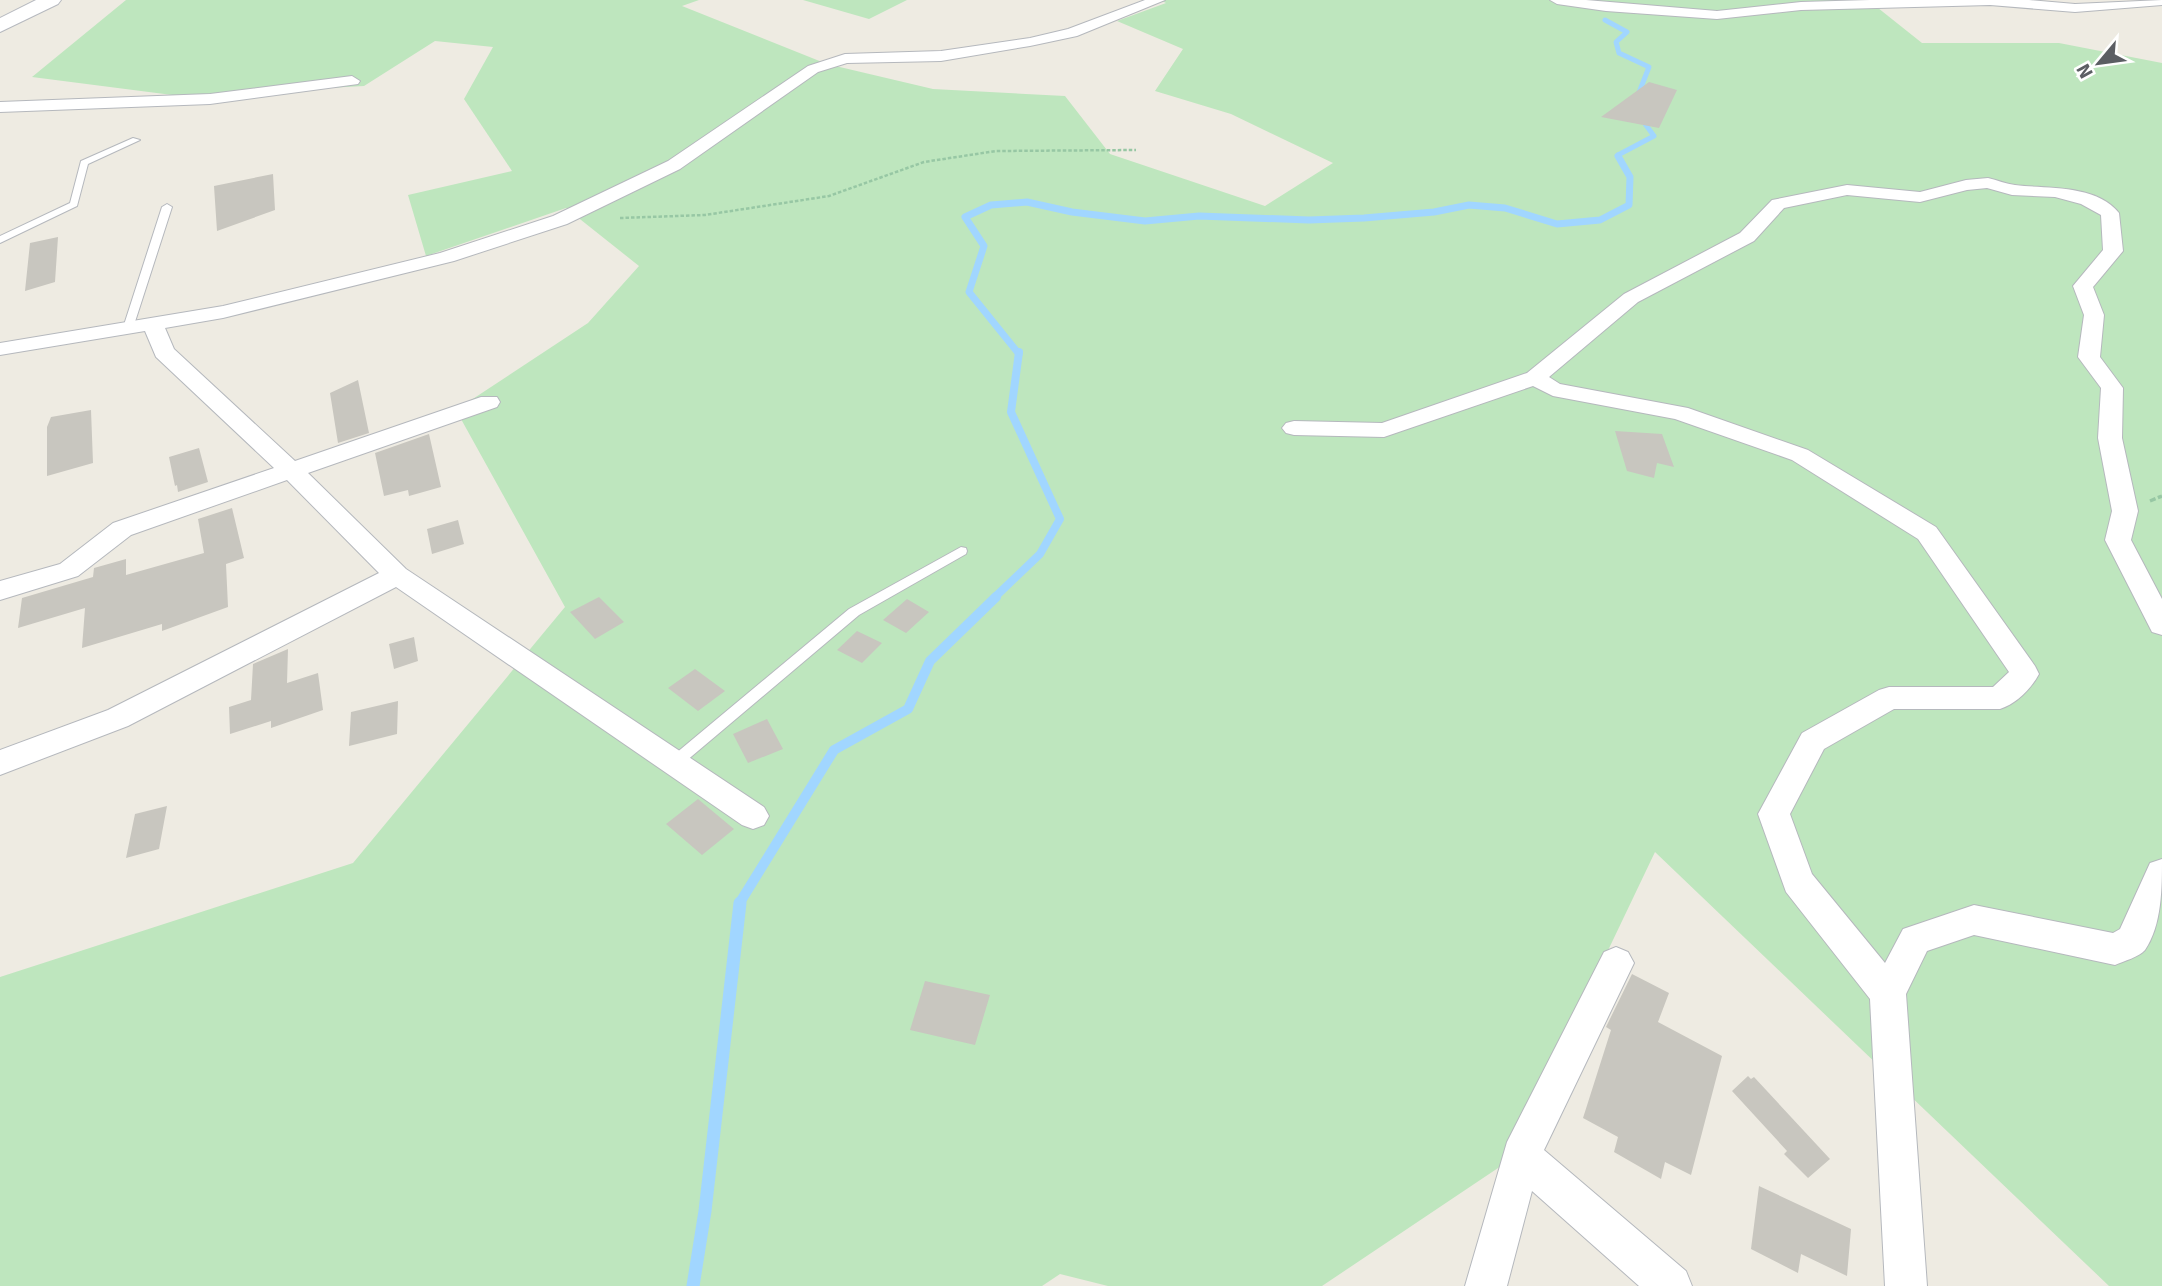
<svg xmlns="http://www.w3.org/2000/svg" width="2162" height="1286" viewBox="0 0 2162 1286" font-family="Signika,sans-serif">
<rect width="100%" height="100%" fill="#eeebe2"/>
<path fill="#bee6be" d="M126,0H699L682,6L827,64L933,89L1065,96L1110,154L1265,206L1333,163L1231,114L1155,91L1183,49L1117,21L1166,3L1160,0H1868L1922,43H2059L2162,63V1286H2109L1655,852L1507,1162L1322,1286H1108L1060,1274L1042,1286H0V977L353,863L565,607L456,410L588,323L639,266L566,208L426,256L408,195L512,171L464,99L493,47L435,41L364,86L180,96L32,77Z
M803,0H907L869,19Z"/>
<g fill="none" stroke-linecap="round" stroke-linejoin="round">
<path stroke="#a1d6ff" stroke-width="5" d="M1605,20L1627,32L1616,42L1619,53L1649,67L1638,95
M1619,158L1618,155L1654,136L1640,117"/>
<path stroke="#a1d6ff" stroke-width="7" d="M1019,354L969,292L984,246L965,217L991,205L1027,202L1072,212L1145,221L1199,216L1309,220L1364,218L1434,212L1469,205L1505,208L1557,224L1600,220L1629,205L1630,177L1618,156"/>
<path stroke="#a1d6ff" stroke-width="8" d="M994,598L1040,554L1060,519L1011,412L1019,352"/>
<path stroke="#a1d6ff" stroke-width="10" d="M739,904L834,750L908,709L930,661L996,597"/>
<path stroke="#a1d6ff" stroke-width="13" d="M693,1286L705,1211L740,903"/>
</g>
<path fill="#c8c6bf" d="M1649,82L1677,90L1659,128L1601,117Z
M273,174L275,210L217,231L214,186Z
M58,237L55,282L25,291L30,243Z
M358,380L369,433L338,443L330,393Z
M91,410L93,463L47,476V427L51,417Z
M1615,431L1662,434L1674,467L1657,463L1654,478L1627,471Z
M429,434L441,487L409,496L408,490L384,496L375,453Z
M199,448L208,482L178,492L177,485L175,486L169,457Z
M232,508L244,558L226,564L228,607L162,631V624L82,648L85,608L18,628L22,598L93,577L94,568L126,559V575L204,553L198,519Z
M458,520L464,544L432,554L427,529Z
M599,597L624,622L595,639L570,612Z
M907,599L929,612L906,633L883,620Z
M857,631L882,643L862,663L837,650Z
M414,637L418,661L394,669L389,644Z
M288,649L287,683L318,673L323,710L271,728V721L230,734L229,707L251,700L253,664Z
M695,669L725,691L698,711L668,688Z
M398,701L397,734L349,746L351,712Z
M767,719L783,749L748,763L733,734Z
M698,799L734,829L702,855L666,824Z
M167,806L159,849L126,858L135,814Z
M1632,974L1669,993L1658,1022L1722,1056L1691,1175L1665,1162L1661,1179L1614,1152L1618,1137L1583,1118L1611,1030L1606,1027Z
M925,981L990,995L975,1045L910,1030Z
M1748,1076L1751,1079L1754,1077L1830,1159L1808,1178L1784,1154L1787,1151L1732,1091Z
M1759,1186L1851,1229L1847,1276L1801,1254L1798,1273L1751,1249Z"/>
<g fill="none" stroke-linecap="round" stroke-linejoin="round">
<g stroke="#b5b8bd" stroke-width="2">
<path id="lane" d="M133,138L140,140L88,164L77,206L0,243V236L70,203L81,161Z
M167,204L172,207L133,328L132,330H124L123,328L162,207Z
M961,547L966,548L967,551L966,554L859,615L679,767L674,769L669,767L666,763L669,759L849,609Z"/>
</g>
<g stroke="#b5b8bd" stroke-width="2">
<path id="street" d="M1145,0H1165L1077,36L1030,46L941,61L847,63L818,72L680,169L567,224L454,261L223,318L165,328L174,349L295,461L481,397H497L500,402L497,407L308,473L406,569L764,807L769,816L764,825L753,829L742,825L396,587L128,726L0,775V750L108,710L379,573L287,480L131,535L78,576L0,600V581L60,564L113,523L274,468L156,357L145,331L0,355V343L223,306L440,253L553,216L668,161L808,66L845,54L941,51L1030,38L1068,29Z
M1550,0H1586L1717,11L1801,2L1870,0H2029L2075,4L2162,0V5L2075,12L1990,5L1801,10L1717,19L1606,11L1557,4Z
M352,76L360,81L358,84L210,104L0,112V102L210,94Z
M1988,178C1997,180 2006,184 2015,185C2047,189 2096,184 2119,213L2123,251L2093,287L2104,315L2100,357L2123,388L2122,438L2138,511L2131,540L2162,599V635L2152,632L2105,540L2112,511L2098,438L2101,388L2078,357L2084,315L2073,286L2103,250L2101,215L2081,204L2055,197L2012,195L1987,188L1967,190L1920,202L1847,195L1784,208L1754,241L1638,302L1549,377L1560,384L1688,408L1808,450L1936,527L2035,666L2039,674C2031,689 2016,704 2000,709H1894L1824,749L1790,814L1812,874L1885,963L1903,929L1974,905L2113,933L2120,929L2150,863L2162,859C2162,888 2162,925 2145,950C2139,957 2124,961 2115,965L1974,935L1927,951L1906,994L1927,1286H1885L1870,999L1786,892L1758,814L1802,733L1879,690L1889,687H1993L2009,672L1918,539L1792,460L1675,419L1553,396L1533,386L1384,437L1294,435L1286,433L1282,428L1286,423L1294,421L1382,423L1527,373L1624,294L1740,233L1772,200L1847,185L1920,192L1966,180Z
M1616,947L1628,952L1634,963L1544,1150L1686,1271L1692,1286H1639L1532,1191L1507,1286H1465L1507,1142L1604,952Z"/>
</g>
<g stroke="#b6b9bf" stroke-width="2">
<path id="secondary" d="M36,0H61L58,4L0,32V18Z"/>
</g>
<path stroke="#97c7a4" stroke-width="2.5" stroke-dasharray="3.5 2" stroke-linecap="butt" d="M620,218L705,215L829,196L924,162L996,151L1136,150"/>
<path stroke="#97c7a4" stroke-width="3.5" stroke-dasharray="6 2.5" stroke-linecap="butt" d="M2150,501L2162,496"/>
<use href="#lane" fill="#fff" fill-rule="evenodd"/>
<use href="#street" fill="#fff" fill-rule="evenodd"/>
<use href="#secondary" fill="#fff" fill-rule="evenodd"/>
</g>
<g transform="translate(2099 63) rotate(241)" stroke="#ffffff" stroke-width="5" paint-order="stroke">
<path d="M0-5L12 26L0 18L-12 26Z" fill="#5b5e63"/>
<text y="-10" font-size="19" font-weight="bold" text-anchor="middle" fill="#5b5e63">N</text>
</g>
</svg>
